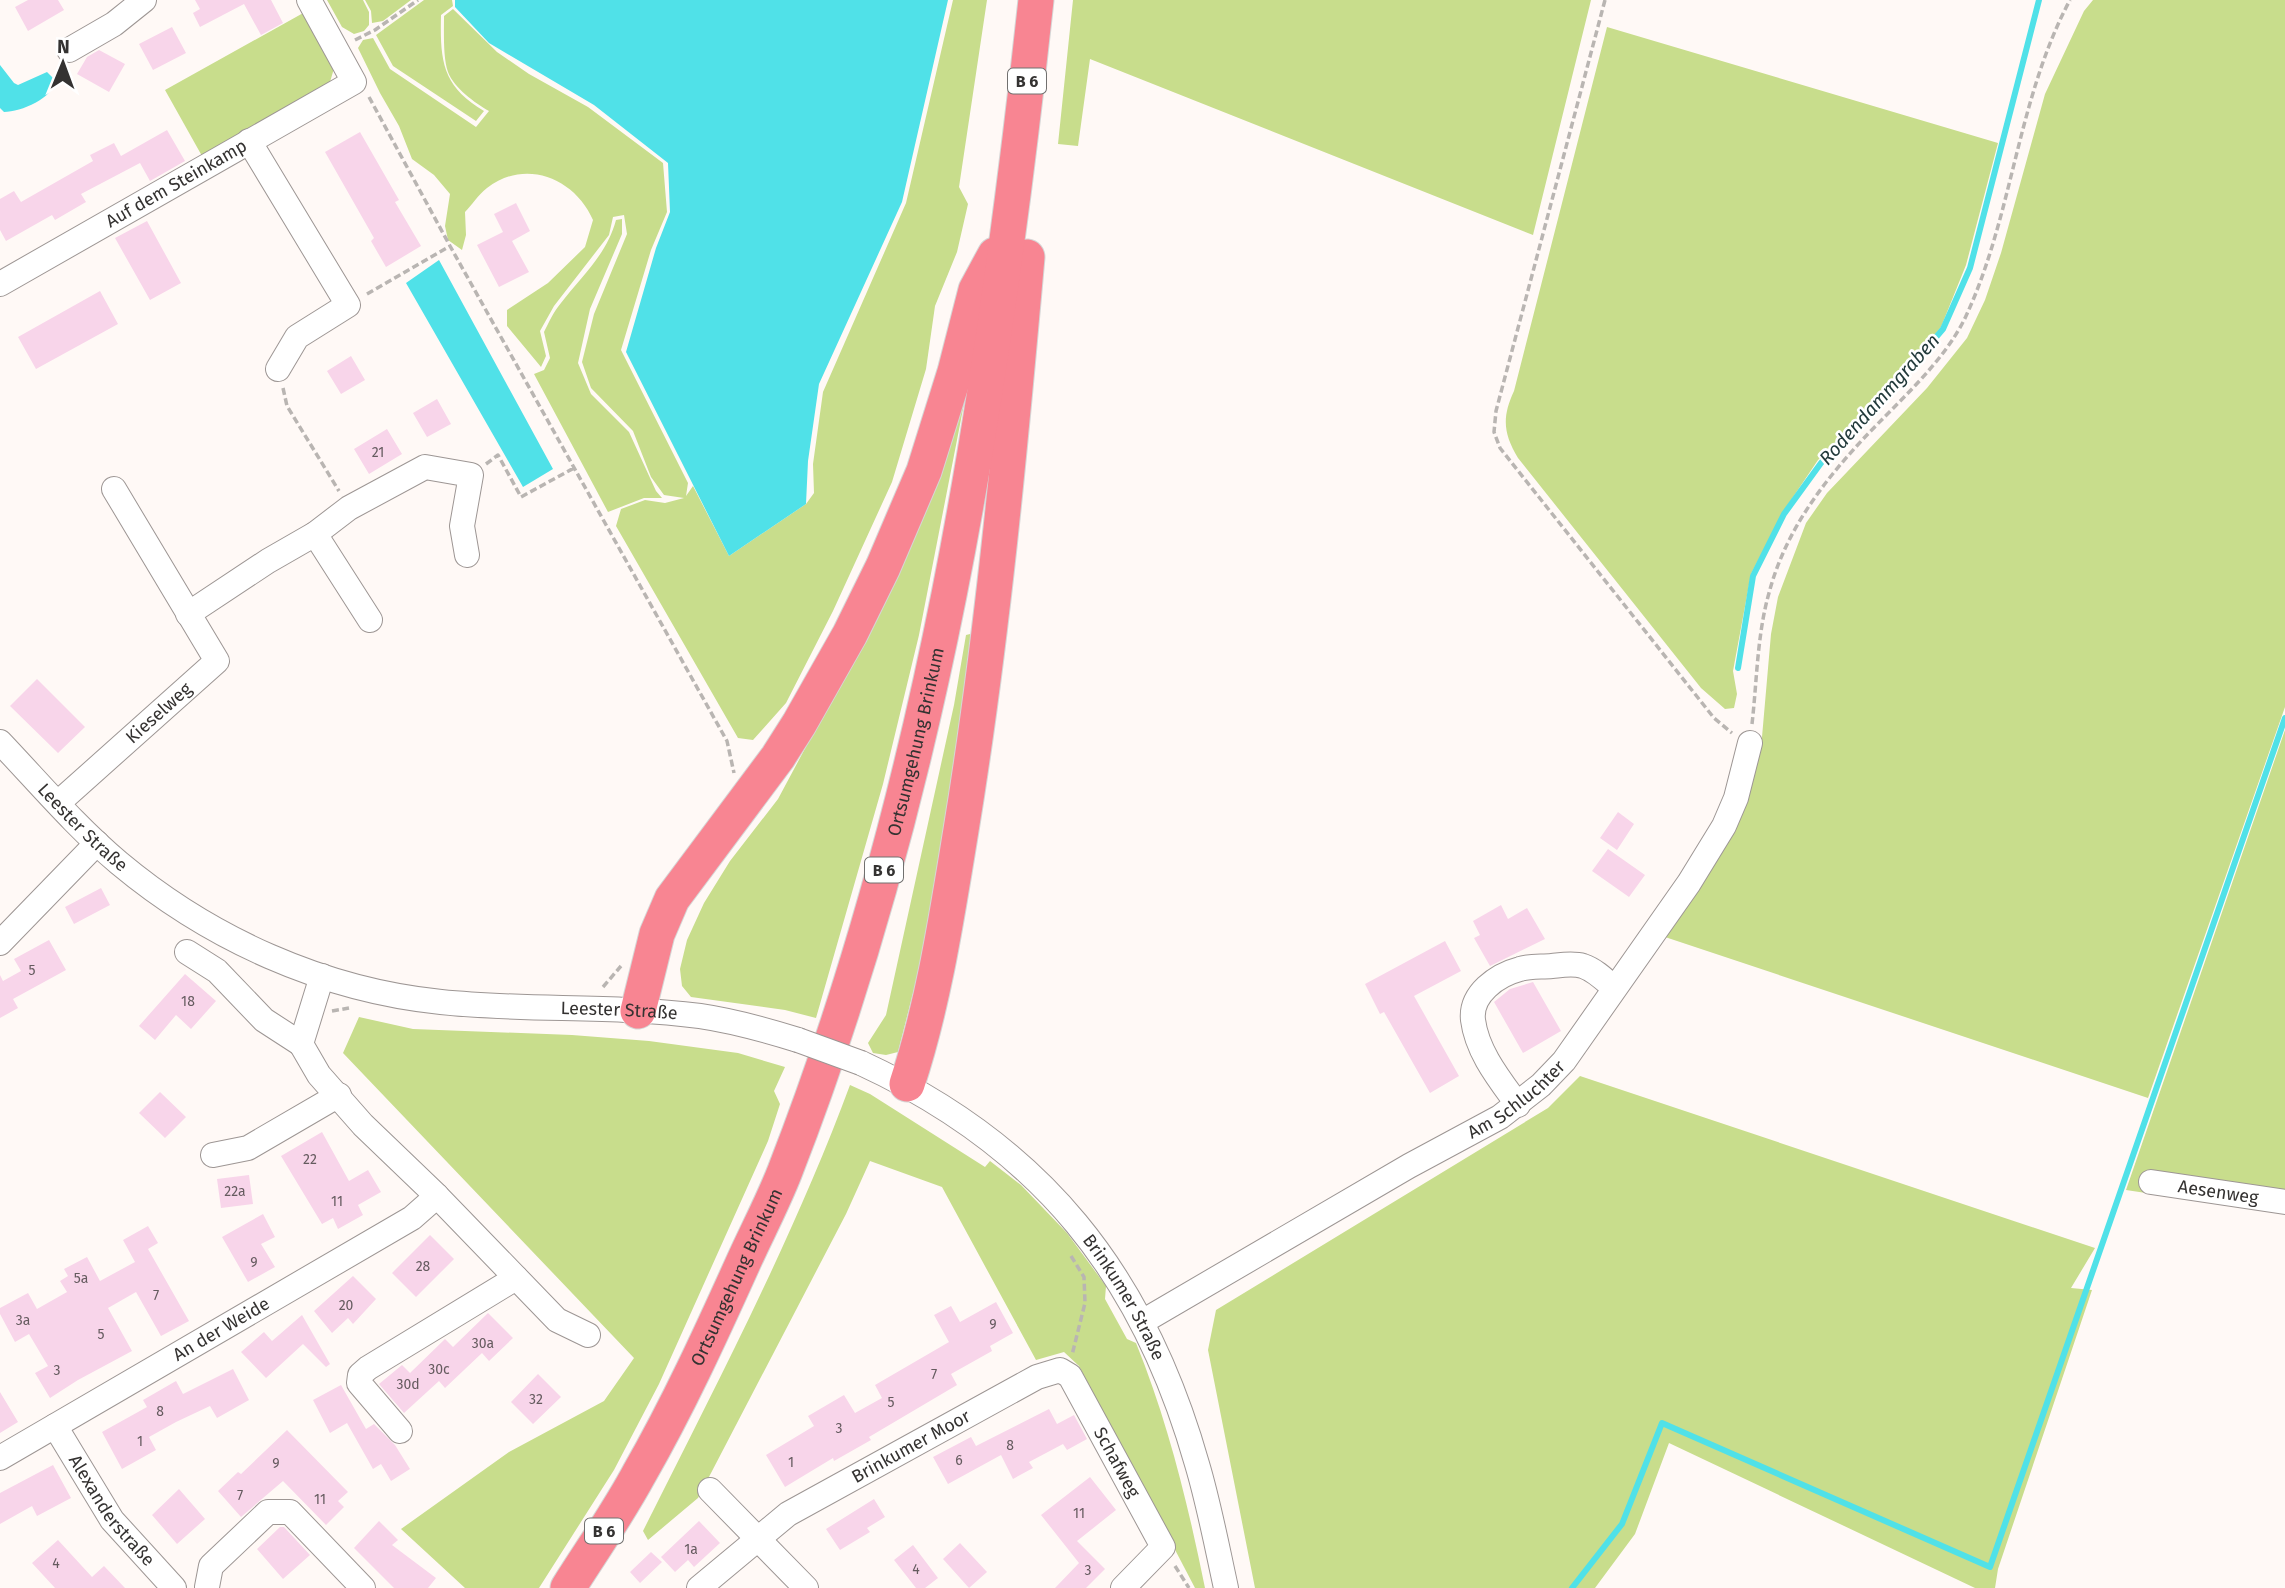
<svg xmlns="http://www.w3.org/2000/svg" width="2285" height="1588" font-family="'Fira Sans',sans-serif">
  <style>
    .green { fill: #c8dd8c }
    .water { fill: #50e1e8 }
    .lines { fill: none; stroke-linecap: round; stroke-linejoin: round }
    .stream { stroke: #50e1e8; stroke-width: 6 }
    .building { fill: #f8d5ea }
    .minor-casing { stroke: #9d9694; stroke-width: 26 }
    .highway-casing { stroke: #d6d6d6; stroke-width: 37 }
    .path { stroke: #b9b5b2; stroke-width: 3.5; stroke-dasharray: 7 3.5; stroke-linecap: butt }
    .minor { stroke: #fff; stroke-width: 24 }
    .highway { stroke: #f88592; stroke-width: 35 }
    .minor-bridge-casing { stroke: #9d9694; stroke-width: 26; stroke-linecap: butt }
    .minor-bridge { stroke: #fff; stroke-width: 24 }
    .labels { text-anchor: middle; stroke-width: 5; stroke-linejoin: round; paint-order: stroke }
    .number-label { font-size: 14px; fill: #655b5f }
    .shield { fill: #fff; stroke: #71706f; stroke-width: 2 }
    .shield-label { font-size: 16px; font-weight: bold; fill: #343231 }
    .street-label { font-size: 18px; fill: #343231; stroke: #fff }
    .water-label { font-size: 19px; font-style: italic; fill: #223a3b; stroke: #fff }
  </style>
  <rect width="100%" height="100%" fill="#fff9f6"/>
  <path class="green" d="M327 0H363L369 12V25L364 31 354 34 342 27Z
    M365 0H411L383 21 372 23 371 11Z
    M424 0H452L453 6 441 15C440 61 442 86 484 111L476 121 393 66 376 35Z
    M953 0H987L959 187 968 204 957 252 935 306 926 369 892 482 833 611 786 703 753 740 738 738 616 526 621 509 645 500 665 503 684 498 664 495 651 477 633 431 591 388 582 362 594 314 627 234 624 215 613 217 609 235 554 306 540 331 546 356 541 367 507 326V310L548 283 585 247 593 220C575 178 525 158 487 188 478 195 472 205 465 212L466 235 462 250 448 240 445 226 450 194 434 175 412 159 399 126 380 93 358 48 363 40 373 38 390 69 476 127 489 111C475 103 454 88 448 72 443 58 444 32 444 16L453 9 497 52 529 74 588 107 663 163 667 212 651 250 621 350 688 483 686 496 693 486 729 556 806 504 814 493 813 464 823 392 906 203Z
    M1073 0H1591L1533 235 1090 59 1078 146 1058 144Z
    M2093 0H2285V707L2148 1098 1665 937 1750 791 1762 737 1771 634 1778 597 1806 523 1827 493 1927 388 1967 338 1985 300 2001 253 2045 94 2084 11Z
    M305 12 335 65 330 82 202 156 165 90Z
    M1607 27 1998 143 1966 265 1941 327 1888 390 1818 460 1783 512 1751 574 1733 671 1737 694 1734 708 1725 709 1701 688 1518 458C1503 433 1502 417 1514 391Z
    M622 219V234L590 309 578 363 591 394 629 432 656 491 662 498H644L608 512 534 374 544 370 550 358 544 332C549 322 554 311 561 303 582 276 607 254 616 220Z
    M964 404 919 635 883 784 816 1018 785 1010 691 997 682 986 680 969 687 940 704 903 730 861 778 799 877 614Z
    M970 634 974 642 923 954 898 1052 886 1055 873 1053 868 1043 886 1015 954 705 966 635Z
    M2285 730V1214L2126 1190Z
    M359 1017 413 1029 572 1035 649 1041 738 1053 785 1067 774 1091 780 1104 768 1141 659 1384 614 1470 539 1588H465L401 1529 509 1452 604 1401 634 1358 343 1053Z
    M1580 1076 2095 1248 2071 1288 2092 1290 1998 1569 1995 1588H1975L1669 1443 1635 1534 1595 1588H1255L1208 1350 1216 1310 1548 1108Z
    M850 1085 870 1094 985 1167 990 1161 1021 1185 1067 1233 1106 1286 1105 1299 1127 1339 1136 1343C1168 1422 1188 1504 1205 1588H1195L1079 1366 1064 1352 1036 1360 942 1187 870 1161 846 1214 698 1498 648 1540 643 1531C716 1385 793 1239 850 1085Z"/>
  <path class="water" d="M455 0H948L902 202 819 384 808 461 806 504 729 556 626 352 656 248 670 212 668 163 594 105 489 43 455 7Z
    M0 65 14 83 18 85 47 72 55 80C54 98 21 112 4 112L0 108Z
    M439 260 553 469 523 487 406 283Z"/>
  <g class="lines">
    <path class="stream" d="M1738 668 1753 576 1784 514 1821 463 1849 432 1890 391 1943 329 1970 268 2039 0
      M1572 1588 1622 1524 1662 1423 1990 1567 2285 718"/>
  </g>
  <path class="building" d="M28 0H58L64 10 28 31 15 7Z
    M195 0H271L283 23 261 35 244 4 200 27 193 13 200 9Z
    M172 27 186 53 153 70 139 44Z
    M99 50 125 64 109 92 77 74 87 57Z
    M167 130 185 161 150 181 140 163 81 194 86 202 55 220 52 215 6 241 0 230V199L14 191 21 202 93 161 90 155 114 143 121 156Z
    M360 132 399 200 395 202 421 246 386 267 371 241 374 238 325 152Z
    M516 203 530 231 512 241 529 272 499 287 477 245 503 232 494 214Z
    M147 221 181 283 150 300 115 238Z
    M100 291 118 324 36 369 18 337Z
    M351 356 365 380 341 394 327 371Z
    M437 399 451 424 427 437 413 413Z
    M387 429 402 454 369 474 354 449Z
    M37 679 85 727 58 753 10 706Z
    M1618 812 1634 824 1617 850 1600 838Z
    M1608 849 1645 875 1629 897 1592 871Z
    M101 888 110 905 74 924 65 907Z
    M1501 905 1508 919 1527 908 1545 939 1490 966 1474 938 1480 935 1473 921Z
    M49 940 66 970 13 999 18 1008 0 1018V975L3 981 21 971 14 959Z
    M1445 941 1461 971 1414 996 1459 1076 1430 1093 1384 1012 1380 1014 1365 984Z
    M185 974 216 1001 191 1029 176 1015 155 1040 139 1026Z
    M1533 982 1561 1031 1523 1053 1494 1002 1510 989Z
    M160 1092 186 1117 165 1138 139 1113Z
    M322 1132 349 1181 368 1170 381 1192 358 1205 363 1215 338 1229 333 1218 322 1224 281 1156Z
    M249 1175 253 1204 221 1208 217 1179Z
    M263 1214 275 1237 261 1244 275 1267 248 1282 222 1237Z
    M148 1226 158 1243 148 1249 189 1321 161 1336 136 1292 108 1308 132 1351 78 1380 50 1398 35 1373 48 1366 29 1334 15 1342 0 1314V1308L28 1293 37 1309 67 1292 60 1281 68 1276 64 1269 87 1257 100 1281 135 1262 123 1240Z
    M430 1235 454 1259 416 1297 392 1273Z
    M353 1276 376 1299 353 1324 348 1318 332 1333 314 1311Z
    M996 1302 1013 1333 990 1346 992 1351 951 1374 957 1385 869 1437 871 1440 834 1461 833 1458 785 1487 766 1455 814 1426 808 1416 844 1395 855 1413 882 1398 875 1385 949 1342 934 1315 951 1306 960 1322Z
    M488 1313 513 1338 489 1361 482 1353 445 1388 439 1381 404 1413 379 1384 402 1365 410 1373 445 1339 453 1347Z
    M302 1315 330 1364 326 1367 303 1344 266 1378 241 1352 264 1332 272 1341Z
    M233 1369 249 1400 217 1418 210 1406 176 1422 149 1437 156 1450 122 1469 102 1432 147 1407 143 1400 176 1381 183 1394Z
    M538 1374 561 1397 533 1424 511 1402Z
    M341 1385 366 1429 374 1424 395 1445 410 1469 391 1481 381 1464 373 1469 347 1423 330 1433 313 1400Z
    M0 1392 18 1422 0 1433Z
    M1049 1409 1057 1424 1074 1415 1087 1439 1067 1450 1063 1444 1029 1462 1033 1468 1013 1479 1001 1455 948 1484 933 1457 971 1437 976 1446Z
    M287 1430 348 1492 338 1501 344 1507 326 1525 283 1481 241 1517 218 1491 238 1472 241 1474Z
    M53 1465 71 1498 37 1516 32 1506 0 1524V1493Z
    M1090 1477 1116 1510 1077 1541 1105 1569 1086 1588H1055L1079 1563 1041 1515Z
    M179 1489 205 1519 177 1544 152 1515Z
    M874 1499 885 1517 867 1528 870 1532 840 1550 826 1529Z
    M379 1521 398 1540 392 1545 436 1578 428 1588H394L354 1548Z
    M699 1521 720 1543 694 1567 688 1560 675 1572 661 1557Z
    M280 1527H284L310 1555 283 1579 257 1549Z
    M58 1540 92 1577 104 1566 125 1588H55L32 1563Z
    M960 1543 987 1572 969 1588 943 1559Z
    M913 1545 938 1578 925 1588H916L894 1560Z
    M651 1552 662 1562 640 1583 630 1572Z"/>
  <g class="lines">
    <defs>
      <g id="minor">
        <path d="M69 50 114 24 144 0"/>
        <path d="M249 141 348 305 297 337 278 369"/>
        <path id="s1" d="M0 284 354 82 309 0"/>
        <path d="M315 534 370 620"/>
        <path d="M188 614 268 561 315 534 349 508 425 467 471 475 462 526 467 555"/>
        <path id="s2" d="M0 742C39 783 76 827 119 863 210 939 323 990 441 1002 527 1011 614 1005 700 1016 734 1021 766 1030 798 1040"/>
        <path id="s3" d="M58 803 217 661 114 489"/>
        <path d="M0 943 97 843"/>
        <path d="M187 952 217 971 264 1020 301 1044"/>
        <path d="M322 976 301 1044 319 1075 363 1125 437 1196 557 1320 588 1335"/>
        <path id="s4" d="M861 1063C1041 1146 1143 1274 1197 1464 1209 1504 1217 1547 1226 1588"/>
        <path d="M1518 1105C1500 1080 1477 1052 1473 1020 1470 994 1497 975 1520 969 1529 966 1541 967 1552 966 1562 965 1573 963 1583 966 1595 970 1605 980 1614 988"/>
        <path d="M213 1155 248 1148 339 1095"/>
        <path id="s5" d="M2151 1182 2285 1202"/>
        <path id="s6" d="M1142 1322 1409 1166 1500 1117 1541 1085 1564 1061 1689 883 1724 826 1736 798 1750 743"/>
        <path id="s7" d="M55 1426 112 1520 174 1588"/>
        <path d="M400 1431 359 1383 360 1375 368 1368 516 1278"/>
        <path id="s8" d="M0 1458 412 1218 437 1196"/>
        <path d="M710 1490 806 1588"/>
        <path d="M207 1587 211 1566 268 1512H290L363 1588"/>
        <path id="s9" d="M699 1588 788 1514 1037 1377 1060 1370 1070 1376 1163 1547 1123 1588"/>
      </g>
      <g id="highway">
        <path d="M638 1011 657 934 672 899 778 757 799 724 850 634 883 567 924 471 955 372 976 290 995 255"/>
        <path d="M907 1084C934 1002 947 915 961 830 992 641 1010 449 1027 257"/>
        <path id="s10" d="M568 1588C592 1550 618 1513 639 1474 678 1406 711 1334 743 1263 757 1232 773 1202 785 1171 931 797 993 397 1036 0"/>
      </g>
    </defs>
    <use href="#minor" class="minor-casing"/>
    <use href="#highway" class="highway-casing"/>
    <path class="path" d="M1605 0 1496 411 1494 432 1500 448 1714 718 1732 733
      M355 40 375 30 418 0
      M369 97 450 246 727 741 734 773
      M367 294 450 246
      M283 388 287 406 339 491
      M486 464 498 455 521 497 574 468
      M1752 724C1757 681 1757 635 1769 593 1785 532 1822 483 1865 437 1899 401 1945 361 1966 316 2013 215 2017 99 2070 0
      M603 987 621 966
      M332 1011 349 1008
      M1071 1256 1084 1277 1085 1303 1072 1355
      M1175 1566 1189 1588"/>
    <use href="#minor" class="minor"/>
    <use href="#highway" class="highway"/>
    <defs>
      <path id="minor-bridge" d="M798 1040 861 1063"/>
    </defs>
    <use href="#minor-bridge" class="minor-bridge-casing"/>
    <use href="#minor-bridge" class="minor-bridge"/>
  </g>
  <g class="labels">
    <g class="number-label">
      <text x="378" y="457">21</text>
      <text x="32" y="975">5</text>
      <text x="188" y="1006">18</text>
      <text x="310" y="1164">22</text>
      <text x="235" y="1196">22a</text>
      <text x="337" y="1206">11</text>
      <text x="254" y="1267">9</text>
      <text x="423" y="1271">28</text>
      <text x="81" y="1283">5a</text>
      <text x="156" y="1300">7</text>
      <text x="346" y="1310">20</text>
      <text x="23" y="1325">3a</text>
      <text x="993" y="1329">9</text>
      <text x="101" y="1339">5</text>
      <text x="483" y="1348">30a</text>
      <text x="439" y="1374">30c</text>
      <text x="57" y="1375">3</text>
      <text x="934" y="1379">7</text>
      <text x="408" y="1389">30d</text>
      <text x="536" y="1404">32</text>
      <text x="891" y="1407">5</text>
      <text x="160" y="1416">8</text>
      <text x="839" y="1433">3</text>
      <text x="140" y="1446">1</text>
      <text x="1010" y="1450">8</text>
      <text x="959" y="1465">6</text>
      <text x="791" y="1467">1</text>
      <text x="276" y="1468">9</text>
      <text x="240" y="1500">7</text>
      <text x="320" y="1504">11</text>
      <text x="1079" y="1518">11</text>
      <text x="691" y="1554">1a</text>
      <text x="56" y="1568">4</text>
      <text x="916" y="1574">4</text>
      <text x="1088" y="1575">3</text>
    </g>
    <g class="shield">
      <rect x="1008" y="68.5" width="38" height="25" rx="5"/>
      <rect x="865" y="857.5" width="38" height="25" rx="5"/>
      <rect x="585" y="1518.5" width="38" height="25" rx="5"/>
    </g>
    <g class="shield-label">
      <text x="1027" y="87">B 6</text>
      <text x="884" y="876">B 6</text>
      <text x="604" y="1537">B 6</text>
    </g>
    <g class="street-label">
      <text dy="6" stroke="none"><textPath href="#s1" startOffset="203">Auf dem Steinkamp</textPath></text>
      <text dy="6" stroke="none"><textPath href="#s3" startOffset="135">Kieselweg</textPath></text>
      <text dy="6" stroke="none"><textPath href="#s10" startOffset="920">Ortsumgehung Brinkum</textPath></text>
      <text dy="6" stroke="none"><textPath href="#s2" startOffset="119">Leester Straße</textPath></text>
      <text dy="6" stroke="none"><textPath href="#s2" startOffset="704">Leester Straße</textPath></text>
      <text dy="6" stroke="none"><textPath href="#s6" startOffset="436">Am Schluchter</textPath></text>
      <text dy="6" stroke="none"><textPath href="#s5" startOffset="68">Aesenweg</textPath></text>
      <text dy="6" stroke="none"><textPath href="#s10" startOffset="354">Ortsumgehung Brinkum</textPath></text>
      <text dy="6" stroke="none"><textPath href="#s4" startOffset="359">Brinkumer Straße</textPath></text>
      <text dy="6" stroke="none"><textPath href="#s8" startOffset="256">An der Weide</textPath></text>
      <text dy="6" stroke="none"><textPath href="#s9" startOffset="256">Brinkumer Moor</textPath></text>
      <text dy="6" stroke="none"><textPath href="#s9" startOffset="534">Schafweg</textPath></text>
      <text dy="6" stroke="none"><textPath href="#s7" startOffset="102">Alexanderstraße</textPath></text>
    </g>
    <g class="water-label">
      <text transform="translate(1879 399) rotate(-48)" y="7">Rodendammgraben</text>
    </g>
  </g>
  <g transform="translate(63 63) rotate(1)" stroke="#ffffff" stroke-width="5" paint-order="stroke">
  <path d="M0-5L12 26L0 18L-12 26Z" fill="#343231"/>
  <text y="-10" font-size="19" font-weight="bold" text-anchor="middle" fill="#343231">N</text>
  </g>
</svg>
